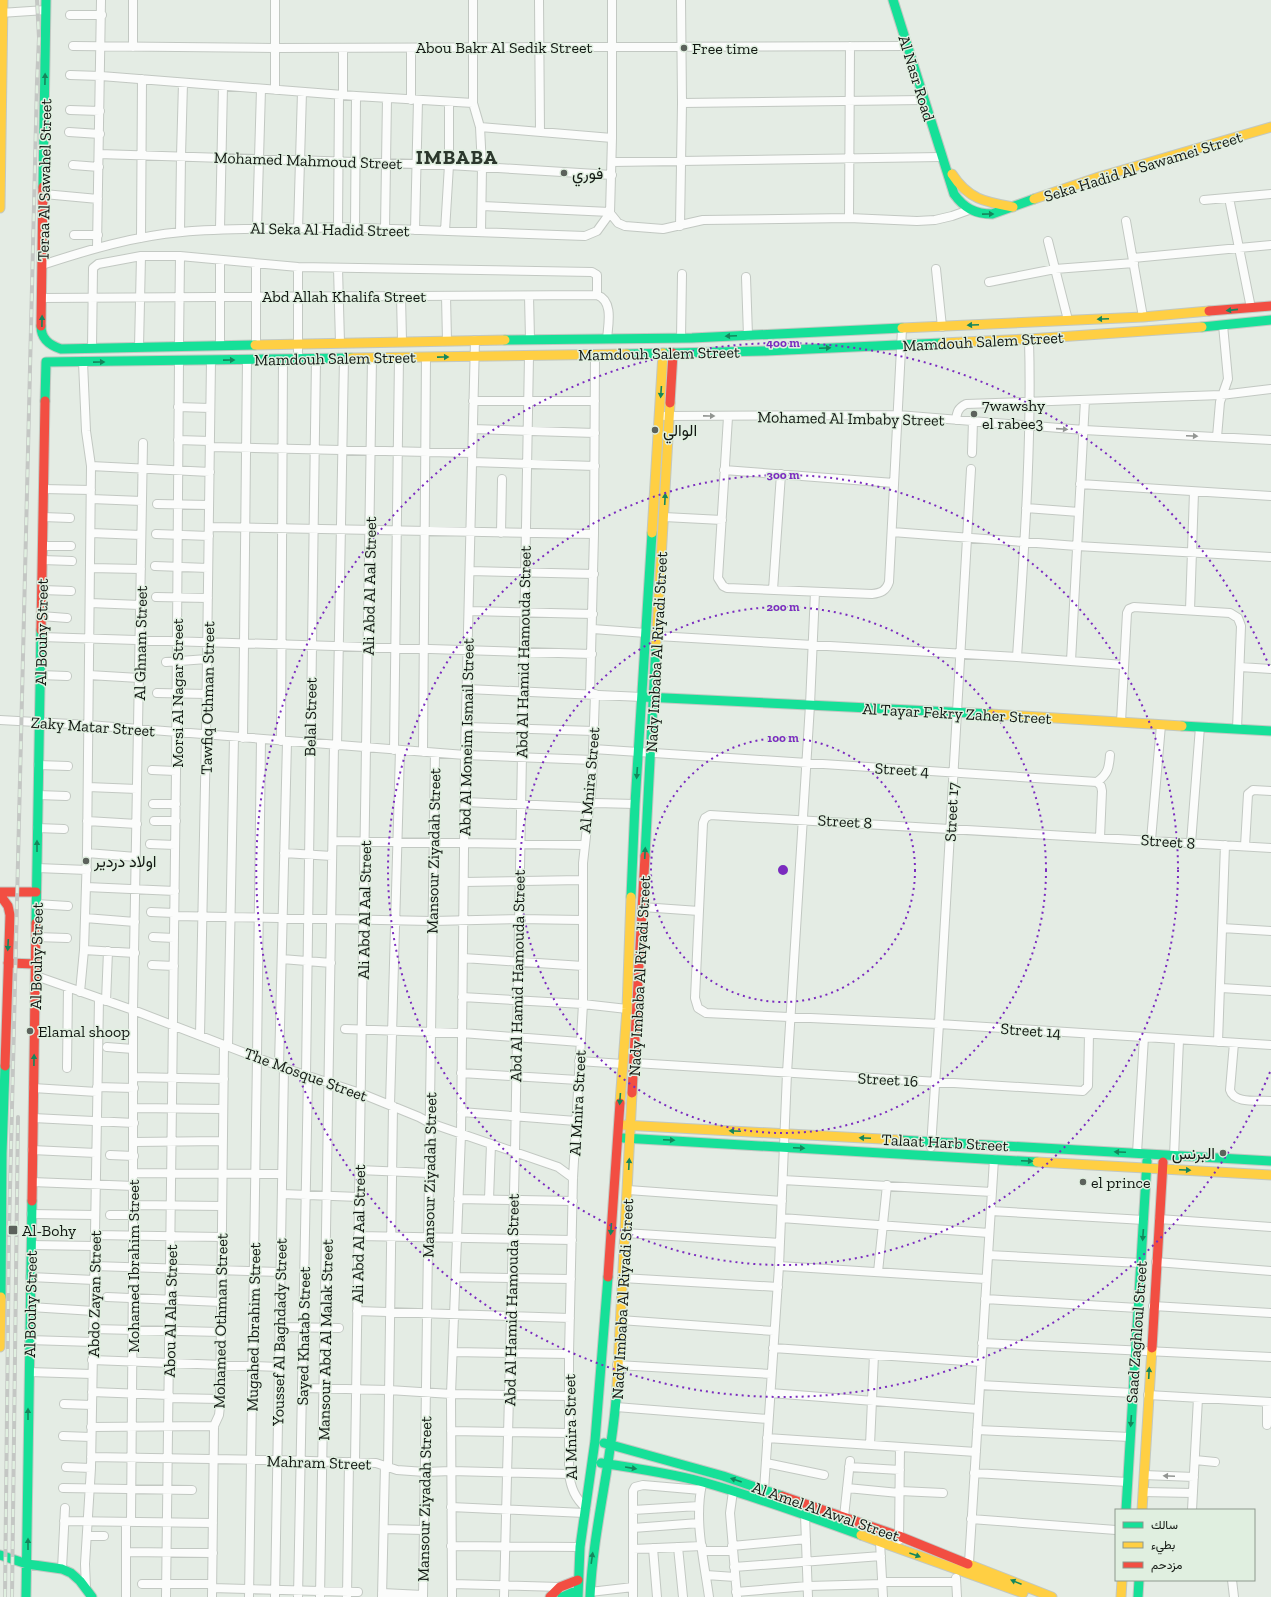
<svg xmlns="http://www.w3.org/2000/svg" width="1271" height="1597" font-family="'Zilla Slab',Vazirmatn,serif">
  <style>
    .lines { fill: none; stroke-linecap: round; stroke-linejoin: round }
    .street-casing { stroke: #c2c8c2; stroke-width: 10 }
    .fast-casing { stroke: #c2c8c2; stroke-width: 11 }
    .slow-casing { stroke: #c2c8c2; stroke-width: 11 }
    .jam-casing { stroke: #c2c8c2; stroke-width: 11 }
    .street { stroke: #fbfcfb; stroke-width: 8 }
    .fast { stroke: #16e098; stroke-width: 9 }
    .slow { stroke: #ffcf43; stroke-width: 9 }
    .jam { stroke: #f24e42; stroke-width: 9 }
    .rail-casing { stroke: #c4c7c4; stroke-width: 4 }
    .rail { stroke: #e0efe0; stroke-width: 2.5; stroke-dasharray: 8; stroke-linecap: butt }
    .oneway { fill: #14865c }
    .oneway2 { fill: #929592 }
    .ring { fill: none; stroke: #7b2cbf; stroke-width: 2; stroke-dasharray: 2 4 }
    .poi-dot { fill: #5c625c; stroke: #e0efe0; stroke-width: 1.5 }
    .labels { text-anchor: middle; stroke-width: 3; stroke-linejoin: round; paint-order: stroke }
    .street-label { font-size: 16px; fill: #121712; stroke: #e0efe0 }
    .poi-label { font-size: 16px; fill: #121712; stroke: #e0efe0; text-anchor: start }
    .district-label { font-size: 20px; font-weight: bold; letter-spacing: 1px; fill: #2c382d; stroke: #e0efe0 }
    .centre { fill: #7b2cbf; stroke: #e0efe0; stroke-width: 2 }
    .ring-label { font-size: 12px; text-anchor: middle; font-weight: bold; fill: #7b2cbf; stroke: #e0efe0; stroke-width: 3; stroke-linejoin: round; paint-order: stroke }
  </style>
  <rect width="100%" height="100%" fill="#e4ece4"/>
  <g class="lines">
    <defs>
      <path id="street" d="M473 0V103L480 127 482 167 481 232
        M539 0 540 132
        M0 13 46 10
        M70 15H102
        M73 46 275 48 907 46
        M133 47V0
        M70 75 101 76 356 96 473 103
        M275 90V0
        M343 95V48
        M411 100V48
        M682 103 924 100
        M70 110 100 111
        M480 127 612 138
        M69 132 100 134
        M99 154 449 165 612 175
        M612 162 941 157
        M73 165 99 167
        M44 194 98 199
        M1229 198 1251 308
        M1204 200 1271 194
        M482 206 610 212
        M610 213 618 223 625 226 663 229 703 220 849 218 917 221 935 220 952 216 969 210
        M610 213 612 138V0
        M849 218 850 46
        M1126 221 1143 317
        M680 226 682 103 681 0
        M338 227 339 95
        M355 227 356 96
        M220 228 223 86
        M257 228 261 89
        M298 229 302 92
        M385 229 387 98
        M415 230 418 100
        M445 231 449 165V102
        M180 232 181 156 183 83
        M74 235H98
        M141 238 142 79
        M1048 241 1068 320
        M97 248 101 0
        M1133 258 1271 245
        M220 260V345
        M42 265C88 250 134 236 182 232 234 227 286 230 338 227L585 236 597 231 610 213
        M298 267V359
        M338 268 340 343
        M936 269 942 327
        M746 277 748 336
        M989 282 1055 269 1134 263
        M401 296 402 341
        M446 296 447 341
        M529 296 530 339
        M42 298 597 295C614 301 608 325 607 339
        M681 338 682 274
        M256 344V264
        M179 346 180 256
        M139 347 141 256
        M92 348 93 268 98 264 141 256H180L298 267 592 272 597 275V295
        M473 401H595
        M178 407 210 408
        M665 416 898 415 1084 430 1271 440
        M728 417 718 578 723 586 727 588 872 594C881 593 886 591 889 582L902 329
        M956 420C957 412 958 408 966 404L1221 395 1271 389
        M473 429 595 433
        M1217 437 1220 402 1228 379 1223 325
        M178 440 210 441
        M210 447 472 453
        M972 453 973 421
        M472 462 595 466
        M91 466 210 472
        M724 470 894 483
        M1080 484 1271 496
        M43 489 91 490
        M91 499 142 501
        M157 504 209 505
        M1026 508 1079 512
        M43 517 70 518
        M664 517 722 520
        M209 527 594 534
        M892 532 1077 546 1271 557
        M91 533 141 535
        M501 533 502 479
        M156 534 209 536
        M43 546H71
        M42 560 72 561
        M155 566 208 568
        M90 568 141 569
        M470 571 594 574
        M42 590 71 591
        M773 590 781 474
        M156 597 208 598
        M90 603 140 605
        M1190 610 1194 492
        M469 611 593 614
        M41 616 67 618
        M593 629 646 633
        M657 636 1017 657 1124 665
        M41 637 592 654
        M1017 657C1024 551 1032 445 1029 339
        M1071 661 1085 400
        M166 662 207 659
        M1240 667 1271 669
        M40 675 67 676
        M89 675 139 678
        M467 689 642 697
        M157 693 207 694
        M590 694 594 534 595 355
        M0 720 89 725 465 755 593 760
        M1121 722 1127 613 1129 609 1134 607 1230 613 1238 618 1241 626 1237 729
        M466 727 594 731
        M243 738 247 360
        M281 741 283 359
        M337 746 344 358
        M593 749 1097 782 1101 786 1102 791 1100 837
        M394 750 399 357
        M423 752 426 357
        M38 765 68 766
        M152 770 176 771
        M1097 782C1108 774 1109 768 1110 755
        M88 787 137 789
        M38 795 66 796
        M465 802 582 807 596 803 635 804
        M153 804H176
        M87 821 137 824
        M154 821H176
        M37 828 64 829
        M1151 840 1161 725
        M333 841 584 845
        M1191 843 1200 727
        M150 844 175 845
        M1245 846 1248 794 1253 790 1271 791
        M1271 848 710 815 705 818 703 823 695 998 698 1008 706 1013 939 1024 1271 1045
        M87 853 136 857
        M284 853 332 856
        M37 868 87 870
        M464 882 582 880
        M86 887 175 891
        M36 904 68 906
        M642 907 699 911
        M151 912 174 913
        M174 916 432 921 518 919 582 920
        M85 918 135 922
        M1222 928 1271 931
        M36 937 67 938
        M153 937 174 938
        M84 950 135 953
        M463 958 583 966
        M282 959 331 963
        M152 965 174 966
        M36 976 133 1010 284 1068 360 1093 419 1117 430 1123 558 1167 573 1178
        M1221 988 1271 991
        M80 992 84 950 87 853 91 466 86 431 83 362
        M462 997 583 1004 627 1009
        M106 1001 108 951
        M345 1029 462 1033 580 1042
        M200 1035 206 735 211 360
        M1218 1042 1225 845
        M1234 1043 1230 1090C1234 1104 1258 1100 1271 1101
        M228 1046 234 737
        M107 1047 133 1049
        M579 1061 623 1064
        M635 1063 1083 1091 1088 1086 1089 1034
        M279 1066 287 742
        M67 1068 68 988
        M461 1073 578 1080
        M306 1075 316 359
        M133 1077 224 1079
        M97 1087 134 1088
        M33 1088 97 1092
        M390 1105 400 750
        M134 1108 223 1109
        M461 1112 576 1121
        M33 1118 134 1123
        M134 1142 223 1141
        M931 1147 939 1024 971 469
        M32 1150 96 1153
        M1137 1153 1144 1037
        M110 1155 134 1156
        M1174 1156 1179 1040
        M359 1170 429 1173
        M134 1173 282 1174
        M783 1180 992 1192
        M32 1182 134 1186
        M628 1190 782 1201
        M282 1194 359 1197
        M458 1199 573 1201
        M489 1199 491 1144
        M134 1205 222 1206
        M991 1211 1144 1220
        M31 1214 95 1215
        M110 1215H134
        M781 1218 989 1233
        M1159 1219 1271 1227
        M625 1233 780 1243
        M95 1235 221 1237
        M358 1236 572 1240
        M31 1245 94 1246
        M988 1255 1141 1263
        M1156 1262 1271 1271
        M94 1266 280 1272
        M779 1266 986 1279
        M878 1272 887 1185
        M30 1277 94 1280
        M456 1277 571 1279
        M622 1278 778 1287
        M107 1297 221 1302
        M985 1299 1138 1308
        M1153 1306 1271 1313
        M30 1307 94 1311
        M357 1311 570 1318
        M620 1320 774 1331
        M280 1327 339 1328
        M93 1329 221 1332
        M29 1340 93 1342
        M982 1343 1271 1357
        M773 1348 981 1362
        M453 1352 569 1354
        M92 1360 279 1367
        M617 1365 771 1374
        M29 1372 92 1374
        M980 1385 1133 1393
        M302 1388 389 1390 451 1394 569 1396
        M92 1392 169 1395
        M770 1393 978 1409
        M1148 1395 1271 1402
        M169 1398 220 1399
        M64 1404 92 1405
        M616 1407 768 1419
        M1267 1425V1402
        M91 1427 214 1426
        M977 1430 1130 1437
        M451 1431 569 1433
        M63 1436 91 1437
        M767 1438 976 1452
        M870 1445 874 1355
        M91 1457 277 1460 376 1463 397 1470 425 1472 451 1471 569 1474
        M1195 1460 1215 1462
        M355 1462 372 358
        M766 1463 824 1475
        M66 1467 91 1468
        M388 1467 393 1106
        M849 1467 900 1470
        M974 1473 1128 1482
        M1144 1475 1194 1477
        M702 1484C694 1521 704 1560 709 1597
        M63 1488 192 1490
        M847 1488 899 1493
        M764 1490 779 1266 787 1073 810 705 815 592
        M733 1491 730 1513 737 1596
        M900 1491 943 1493
        M1143 1492 1193 1493
        M451 1507 585 1513
        M586 1508C575 1498 571 1488 569 1474V1354L573 1178 583 1004V863L592 782 595 694
        M633 1510 699 1506
        M1192 1510 1198 1398
        M805 1515 808 1597
        M844 1517 850 1461
        M971 1519 1116 1530
        M64 1521 213 1523
        M131 1522 133 1268V1010L143 443
        M633 1528 699 1523
        M384 1529 424 1530
        M87 1536H104
        M899 1540 900 1447
        M880 1542 883 1597
        M451 1546 580 1547
        M732 1546 806 1539
        M678 1547 683 1597
        M653 1548 657 1597
        M633 1549 702 1546
        M702 1551H733
        M126 1552 213 1553
        M969 1563 994 1159
        M734 1567 881 1556
        M62 1569 65 1508
        M706 1575 735 1577
        M956 1578 957 1597
        M1232 1580 1234 1597
        M883 1582H956
        M142 1584H212
        M452 1584 560 1587
        M86 1588 85 1564 91 1468 99 999
        M212 1588 358 1592
        M590 1592 633 1587
        M736 1592 808 1586 883 1584
        M382 1593 423 1595
        M347 1596 349 1462
        M126 1597V1522
        M166 1597 176 771 179 360
        M212 1597 214 1426 219 1415 220 1406 224 1045
        M249 1597 257 1057 261 739
        M275 1597 284 1068
        M298 1597 308 1076
        M320 1597 334 745
        M382 1597 385 1465
        M423 1597 435 753
        M452 1597 451 1394 461 1134 465 755 475 340
        M504 1597 515 1152 529 356
        M633 1597V1491L635 1487 643 1485 701 1490"/>
      <path id="fast" d="M893 0 954 194C964 208 975 214 992 214L1034 199
        M43 187 46 0
        M41 326C41 339 49 345 61 349L255 345
        M1202 327 1271 320
        M505 340 692 338 902 328
        M627 354 765 351 942 343
        M45 401 46 362 351 358
        M645 697 991 714
        M1182 726 1271 731
        M645 856 656 645
        M631 897 635 804 652 533
        M36 923 41 630
        M623 1138 1037 1162
        M900 1140 1271 1161
        M1 1297 2 1153 5 1066
        M604 1443 723 1476 782 1496
        M601 1463C635 1468 669 1473 703 1482 756 1497 809 1516 861 1535
        M1126 1510 1147 1161
        M0 1555 27 1564 62 1569 71 1573 80 1581 92 1597
        M26 1597 32 1201
        M562 1597 578 1590
        M578 1597 580 1547 595 1441 608 1277
        M590 1597C593 1527 613 1458 617 1387
        M1138 1597 1139 1580"/>
      <path id="slow" d="M952 174C968 199 985 202 1013 207
        M1034 199 1099 177 1271 127
        M0 208 3 0
        M902 328 1143 317 1209 311
        M942 343 1029 339 1202 327
        M255 345 505 340
        M351 358 627 354
        M652 533 663 353
        M656 645 670 403
        M991 714 1182 726
        M620 1103 627 1009 631 897
        M623 1125 900 1140
        M1037 1162 1271 1175
        M0 1347 1 1297
        M617 1387 632 1093
        M1142 1510 1152 1348
        M861 1535 1023 1593
        M968 1564 1052 1597
        M1121 1597 1122 1580"/>
      <path id="jam" d="M1209 311 1271 306
        M41 326 43 187
        M670 403 673 353
        M41 630 45 401
        M0 892H36
        M0 895 8 906 10 915 5 1066
        M8 963 36 964
        M632 1093 645 856
        M32 1201 36 923
        M608 1277 620 1103
        M1152 1348 1163 1162
        M782 1496 899 1536 968 1564
        M550 1597 560 1587 578 1580"/>
    </defs>
    <use href="#street" class="street-casing"/>
    <use href="#fast" class="fast-casing"/>
    <use href="#slow" class="slow-casing"/>
    <use href="#jam" class="jam-casing"/>
    <use href="#street" class="street"/>
    <use href="#fast" class="fast"/>
    <use href="#slow" class="slow"/>
    <use href="#jam" class="jam"/>
    <defs>
      <path id="rail" d="M5 1597 9 1230 37 82 39 38 37 0
        M12 1597 18 1117"/>
    </defs>
    <use href="#rail" class="rail-casing"/>
    <use href="#rail" class="rail"/>
  </g>
  <defs><path id="oneway-solid" d="M-6-.8H1V-3.2L6.5 0L1 3.2V.8H-6Z"/></defs>
  <g class="oneway">
    <use href="#oneway-solid" transform="translate(45 79) rotate(-89)"/>
    <use href="#oneway-solid" transform="translate(988 214) rotate(-1)"/>
    <use href="#oneway-solid" transform="translate(1232 310) rotate(174)"/>
    <use href="#oneway-solid" transform="translate(1103 319) rotate(178)"/>
    <use href="#oneway-solid" transform="translate(42 321) rotate(-89)"/>
    <use href="#oneway-solid" transform="translate(973 325) rotate(177)"/>
    <use href="#oneway-solid" transform="translate(731 336) rotate(177)"/>
    <use href="#oneway-solid" transform="translate(825 348) rotate(-2)"/>
    <use href="#oneway-solid" transform="translate(443 357) rotate(-1)"/>
    <use href="#oneway-solid" transform="translate(229 360) rotate(-1)"/>
    <use href="#oneway-solid" transform="translate(99 362) rotate(-1)"/>
    <use href="#oneway-solid" transform="translate(661 392) rotate(94)"/>
    <use href="#oneway-solid" transform="translate(665 499) rotate(-87)"/>
    <use href="#oneway-solid" transform="translate(637 773) rotate(94)"/>
    <use href="#oneway-solid" transform="translate(37 846) rotate(-90)"/>
    <use href="#oneway-solid" transform="translate(645 853) rotate(-87)"/>
    <use href="#oneway-solid" transform="translate(8 945) rotate(93)"/>
    <use href="#oneway-solid" transform="translate(34 1060) rotate(-89)"/>
    <use href="#oneway-solid" transform="translate(620 1099) rotate(94)"/>
    <use href="#oneway-solid" transform="translate(735 1131) rotate(-177)"/>
    <use href="#oneway-solid" transform="translate(865 1138) rotate(-177)"/>
    <use href="#oneway-solid" transform="translate(669 1140) rotate(3)"/>
    <use href="#oneway-solid" transform="translate(799 1148) rotate(3)"/>
    <use href="#oneway-solid" transform="translate(1120 1152) rotate(-177)"/>
    <use href="#oneway-solid" transform="translate(1027 1161) rotate(3)"/>
    <use href="#oneway-solid" transform="translate(629 1164) rotate(-87)"/>
    <use href="#oneway-solid" transform="translate(1185 1170) rotate(3)"/>
    <use href="#oneway-solid" transform="translate(611 1229) rotate(94)"/>
    <use href="#oneway-solid" transform="translate(1143 1235) rotate(94)"/>
    <use href="#oneway-solid" transform="translate(1149 1373) rotate(-87)"/>
    <use href="#oneway-solid" transform="translate(28 1414) rotate(-90)"/>
    <use href="#oneway-solid" transform="translate(1131 1421) rotate(94)"/>
    <use href="#oneway-solid" transform="translate(631 1468) rotate(9)"/>
    <use href="#oneway-solid" transform="translate(736 1480) rotate(-161)"/>
    <use href="#oneway-solid" transform="translate(28 1544) rotate(-90)"/>
    <use href="#oneway-solid" transform="translate(915 1555) rotate(20)"/>
    <use href="#oneway-solid" transform="translate(592 1558) rotate(-82)"/>
    <use href="#oneway-solid" transform="translate(1016 1582) rotate(-158)"/>
  </g>
  <g class="oneway2">
    <use href="#oneway-solid" transform="translate(709 416) rotate(1)"/>
    <use href="#oneway-solid" transform="translate(1062 429) rotate(4)"/>
    <use href="#oneway-solid" transform="translate(1192 436) rotate(3)"/>
    <use href="#oneway-solid" transform="translate(1169 1476) rotate(-178)"/>
  </g>
  <g class="ring">
    <circle cx="783" cy="870" r="132"/>
    <circle cx="783" cy="870" r="263"/>
    <circle cx="783" cy="870" r="395"/>
    <path d="M1270 1072A527 527 0 1 1 1270 668"/>
  </g>
  <g class="poi-dot">
    <circle cx="684" cy="48" r="4"/>
    <circle cx="564" cy="173" r="4"/>
    <circle cx="974" cy="414" r="4"/>
    <circle cx="655" cy="430" r="4"/>
    <circle cx="86" cy="861" r="4"/>
    <circle cx="30" cy="1031" r="4"/>
    <circle cx="1223" cy="1153" r="4"/>
    <circle cx="1083" cy="1182" r="4"/>
    <rect x="8" y="1225" width="10" height="10" rx="2"/>
  </g>
  <g class="labels">
    <g class="street-label">
      <text x="504" y="53">Abou Bakr Al Sedik Street</text>
      <text transform="translate(917 78) rotate(73)" y="6">Al Nasr Road</text>
      <text transform="translate(308 160) rotate(2)" y="6">Mohamed Mahmoud Street</text>
      <text transform="translate(1143 166) rotate(-17)" y="6">Seka Hadid Al Sawamei Street</text>
      <text transform="translate(44 180) rotate(-89)" y="6">Teraa Al Sawahel Street</text>
      <text transform="translate(330 229) rotate(1)" y="6">Al Seka Al Hadid Street</text>
      <text x="344" y="302">Abd Allah Khalifa Street</text>
      <text transform="translate(983 341) rotate(-3)" y="6">Mamdouh Salem Street</text>
      <text transform="translate(659 353) rotate(-1)" y="6">Mamdouh Salem Street</text>
      <text transform="translate(335 358) rotate(-1)" y="6">Mamdouh Salem Street</text>
      <text transform="translate(851 418) rotate(1)" y="6">Mohamed Al Imbaby Street</text>
      <text transform="translate(369 586) rotate(-89)" y="6">Ali Abd Al Aal Street</text>
      <text transform="translate(41 632) rotate(-89)" y="6">Al Bouhy Street</text>
      <text transform="translate(140 643) rotate(-89)" y="6">Al Ghnam Street</text>
      <text transform="translate(523 652) rotate(-89)" y="6">Abd Al Hamid Hamouda Street</text>
      <text transform="translate(656 652) rotate(-87)" y="6">Nady Imbaba Al Riyadi Street</text>
      <text transform="translate(177 693) rotate(-90)" y="6">Morsi Al Nagar Street</text>
      <text transform="translate(207 698) rotate(-89)" y="6">Tawfiq Othman Street</text>
      <text transform="translate(957 713) rotate(3)" y="6">Al Tayar Fekry Zaher Street</text>
      <text transform="translate(310 717) rotate(-89)" y="6">Belal Street</text>
      <text transform="translate(93 726) rotate(4)" y="6">Zaky Matar Street</text>
      <text transform="translate(466 737) rotate(-89)" y="6">Abd Al Moneim Ismail Street</text>
      <text transform="translate(902 769) rotate(3)" y="6">Street 4</text>
      <text transform="translate(589 780) rotate(-85)" y="6">Al Mnira Street</text>
      <text transform="translate(951 812) rotate(-87)" y="6">Street 17</text>
      <text transform="translate(845 821) rotate(3)" y="6">Street 8</text>
      <text transform="translate(1168 841) rotate(4)" y="6">Street 8</text>
      <text transform="translate(433 851) rotate(-89)" y="6">Mansour Ziyadah Street</text>
      <text transform="translate(364 910) rotate(-89)" y="6">Ali Abd Al Aal Street</text>
      <text transform="translate(36 956) rotate(-89)" y="6">Al Bouhy Street</text>
      <text transform="translate(517 976) rotate(-89)" y="6">Abd Al Hamid Hamouda Street</text>
      <text transform="translate(639 976) rotate(-87)" y="6">Nady Imbaba Al Riyadi Street</text>
      <text transform="translate(1031 1030) rotate(4)" y="6">Street 14</text>
      <text transform="translate(306 1074) rotate(20)" y="6">The Mosque Street</text>
      <text transform="translate(888 1079) rotate(3)" y="6">Street 16</text>
      <text transform="translate(577 1103) rotate(-87)" y="6">Al Mnira Street</text>
      <text transform="translate(945 1142) rotate(3)" y="6">Talaat Harb Street</text>
      <text transform="translate(429 1175) rotate(-89)" y="6">Mansour Ziyadah Street</text>
      <text transform="translate(358 1234) rotate(-89)" y="6">Ali Abd Al Aal Street</text>
      <text transform="translate(133 1266) rotate(-90)" y="6">Mohamed Ibrahim Street</text>
      <text transform="translate(94 1294) rotate(-89)" y="6">Abdo Zayan Street</text>
      <text transform="translate(622 1299) rotate(-87)" y="6">Nady Imbaba Al Riyadi Street</text>
      <text transform="translate(511 1300) rotate(-89)" y="6">Abd Al Hamid Hamouda Street</text>
      <text transform="translate(30 1304) rotate(-89)" y="6">Al Bouhy Street</text>
      <text transform="translate(170 1311) rotate(-89)" y="6">Abou Al Alaa Street</text>
      <text transform="translate(220 1321) rotate(-89)" y="6">Mohamed Othman Street</text>
      <text transform="translate(253 1327) rotate(-89)" y="6">Mugahed Ibrahim Street</text>
      <text transform="translate(279 1332) rotate(-89)" y="6">Youssef Al Baghdady Street</text>
      <text transform="translate(1136 1332) rotate(-86)" y="6">Saad Zaghloul Street</text>
      <text transform="translate(303 1336) rotate(-89)" y="6">Sayed Khatab Street</text>
      <text transform="translate(325 1340) rotate(-89)" y="6">Mansour Abd Al Malak Street</text>
      <text transform="translate(570 1427) rotate(-91)" y="6">Al Mnira Street</text>
      <text transform="translate(319 1462) rotate(2)" y="6">Mahram Street</text>
      <text transform="translate(424 1499) rotate(-89)" y="6">Mansour Ziyadah Street</text>
      <text transform="translate(826 1511) rotate(19)" y="6">Al Amel Al Awal Street</text>
    </g>
    <g class="poi-label">
      <text x="692" y="54">Free time</text>
      <text x="572" y="179">فوري</text>
      <text x="982" y="411">7wawshy<tspan x="982" dy="18">el rabee3</tspan></text>
      <text x="663" y="436">الوالي</text>
      <text x="94" y="867">اولاد دردير</text>
      <text x="38" y="1037">Elamal shoop</text>
      <text x="1215" y="1159" text-anchor="end">البرنس</text>
      <text x="1091" y="1188">el prince</text>
      <text x="22" y="1236">Al-Bohy</text>
    </g>
    <g class="district-label">
      <text x="457" y="164">IMBABA</text>
    </g>
  </g>
  <circle cx="783" cy="870" r="6" class="centre"/>
  <g class="ring-label">
    <text x="783" y="347">400 m</text>
    <text x="783" y="479">300 m</text>
    <text x="783" y="611">200 m</text>
    <text x="783" y="742">100 m</text>
  </g>
  <rect x="1115" y="1509" width="140" height="72" fill="#e0efe0" stroke="#8e998e"/>
  <rect x="1123" y="1522" width="20" height="6" fill="#16e098" stroke="#8e998e"/>
  <text x="1151" y="1529" font-size="12" fill="#121712">سالك</text>
  <rect x="1123" y="1542" width="20" height="6" fill="#ffcf43" stroke="#8e998e"/>
  <text x="1151" y="1549" font-size="12" fill="#121712">بطيء</text>
  <rect x="1123" y="1562" width="20" height="6" fill="#f24e42" stroke="#8e998e"/>
  <text x="1151" y="1569" font-size="12" fill="#121712">مزدحم</text>
</svg>
